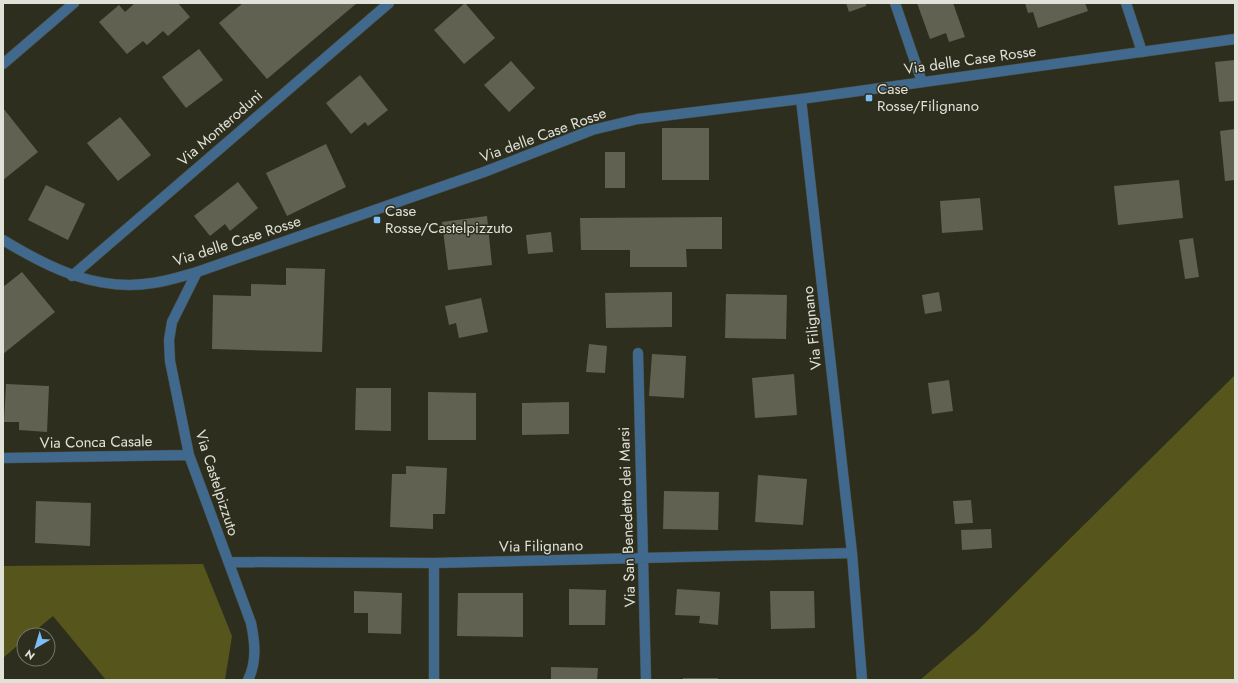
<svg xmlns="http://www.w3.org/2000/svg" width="1238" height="683" font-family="Jost,sans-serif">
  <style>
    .green { fill: #55551c }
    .building { fill: #616151 }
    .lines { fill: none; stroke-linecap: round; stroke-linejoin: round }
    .minor-casing { stroke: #4a4b3c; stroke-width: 11 }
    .tertiary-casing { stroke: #4a4b3c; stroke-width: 11 }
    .minor { stroke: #40698d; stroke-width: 10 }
    .tertiary { stroke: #40698d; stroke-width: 10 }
    .poi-dot { fill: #7cbef9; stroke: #2e2e1f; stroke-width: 1.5 }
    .labels { text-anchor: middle; stroke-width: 3; stroke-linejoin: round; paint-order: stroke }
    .street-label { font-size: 15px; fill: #e0e1d7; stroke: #2e2e1f }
    .poi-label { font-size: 15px; fill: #e0e1d7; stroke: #2e2e1f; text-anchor: start }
  </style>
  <rect width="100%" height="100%" fill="#2e2e1f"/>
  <path class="green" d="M1235 375V680H920L977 631Z
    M203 564 232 636 225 680H106L53 616 30 635H24V640L3 658V566Z"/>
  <path class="building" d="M135 3H178L190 17 168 36 163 31 147 45 143 41 127 54 99 22 119 5 125 12Z
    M243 3H357L267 79 219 23Z
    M465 3 495 38 464 64 434 30Z
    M846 3H866V6L849 12Z
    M917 3H953L965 37 949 42 946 33 930 39Z
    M1025 3H1085L1088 11 1038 28 1033 12 1028 13Z
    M199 49 223 80 186 108 162 77Z
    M1235 60V101L1219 102 1215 62Z
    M511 61 535 88 509 112 484 85Z
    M360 75 388 110 368 126 365 122 351 134 326 103Z
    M3 108 38 152 3 180Z
    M120 117 151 155 118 181 87 143Z
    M662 128H709V180H662Z
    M1235 129V180L1225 181 1220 131Z
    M326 144 346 187 287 216 266 173Z
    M605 152H625V188H605Z
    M1179 180 1183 218 1118 225 1114 186Z
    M238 182 258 208 230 231 225 224 210 236 194 216Z
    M46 185 85 204 68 240 28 220Z
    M980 198 983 230 942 233 940 201Z
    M487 216 492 265 448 270 442 222Z
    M722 217V249H686L687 267H630V250H581L580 218Z
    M551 232 553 252 528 254 526 235Z
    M1193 238 1199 277 1185 279 1179 240Z
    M286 268 325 269 322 352 212 349 213 295 251 296V284L286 285Z
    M22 272 55 312 3 354V287Z
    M672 292V327L606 328 605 293Z
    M939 292 942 311 925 314 922 295Z
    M726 294 787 295 786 339 725 338Z
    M481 298 488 332 459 338 456 323 449 325 445 306Z
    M589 344 607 346 605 373 586 372Z
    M652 354 686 356 684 398 649 396Z
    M794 374 797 415 755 418 752 378Z
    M949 380 953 411 932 414 928 383Z
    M6 384 49 386 47 432 19 430V422H4Z
    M356 388H391V431L355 430Z
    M428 392 476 393V440H428Z
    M569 402V434L522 435V403Z
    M406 466 447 468 445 514H433V529L390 527 392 474H406Z
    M758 475 807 479 803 525 755 522Z
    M664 491 719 492 718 530 663 529Z
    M971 500 973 523 955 524 953 501Z
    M36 501 91 503 90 546 35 543Z
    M991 529 992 548 962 550 961 530Z
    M569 589 606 590 605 625H569Z
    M677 589 720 592 718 625 699 623 700 616 675 615Z
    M354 591 402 593 401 634 368 633V613H354Z
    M770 591H814L815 628 771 629Z
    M458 593H523V637L457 636Z
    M551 667 598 668 597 680H551Z
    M683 678H718V680H683Z"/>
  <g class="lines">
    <defs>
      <path id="minor" d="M895 3 922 82
        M1126 3 1142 52
        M3 64 74 3
        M801 99 852 553 862 680
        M197 272 172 322 169 340 170 361 189 455 251 623C255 642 257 662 248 680
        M72 276 389 3
        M638 353 646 680
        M3 458 189 455
        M230 562 434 563 852 553
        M434 563V680"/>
      <path id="tertiary" d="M3 240C49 268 97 292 153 283 168 281 183 276 197 272L484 172 592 130 638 119 801 99 1235 39"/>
    </defs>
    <use href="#minor" class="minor-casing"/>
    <use href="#tertiary" class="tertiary-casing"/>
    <use href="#minor" class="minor"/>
    <use href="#tertiary" class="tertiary"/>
  </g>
  <g class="poi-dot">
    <rect x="865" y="94" width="8" height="8" rx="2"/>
    <rect x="373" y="216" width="8" height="8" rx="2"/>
  </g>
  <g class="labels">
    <g class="street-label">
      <text transform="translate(970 60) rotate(-8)" y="5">Via delle Case Rosse</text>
      <text transform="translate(220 128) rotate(-41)" y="5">Via Monteroduni</text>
      <text transform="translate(543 135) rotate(-20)" y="5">Via delle Case Rosse</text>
      <text transform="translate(237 241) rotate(-18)" y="5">Via delle Case Rosse</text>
      <text transform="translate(812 328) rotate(-96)" y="5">Via Filignano</text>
      <text transform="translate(96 442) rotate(-1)" y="5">Via Conca Casale</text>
      <text transform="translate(217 483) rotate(72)" y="5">Via Castelpizzuto</text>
      <text transform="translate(627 517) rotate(-92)" y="5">Via San Benedetto dei Marsi</text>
      <text transform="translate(541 546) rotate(-1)" y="5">Via Filignano</text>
    </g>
    <g class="poi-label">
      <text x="877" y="94">Case<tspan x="877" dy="17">Rosse/Filignano</tspan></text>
      <text x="385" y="216">Case<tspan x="385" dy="17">Rosse/Castelpizzuto</tspan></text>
    </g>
  </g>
  <rect width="1238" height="683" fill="none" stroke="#e0e1d7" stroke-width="8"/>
  <g transform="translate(36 647) rotate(218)"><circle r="19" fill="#2e2e1f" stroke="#757669"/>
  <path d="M0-3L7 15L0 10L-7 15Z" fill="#7cbef9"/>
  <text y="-6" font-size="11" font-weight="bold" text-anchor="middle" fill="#e0e1d7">N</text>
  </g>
</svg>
